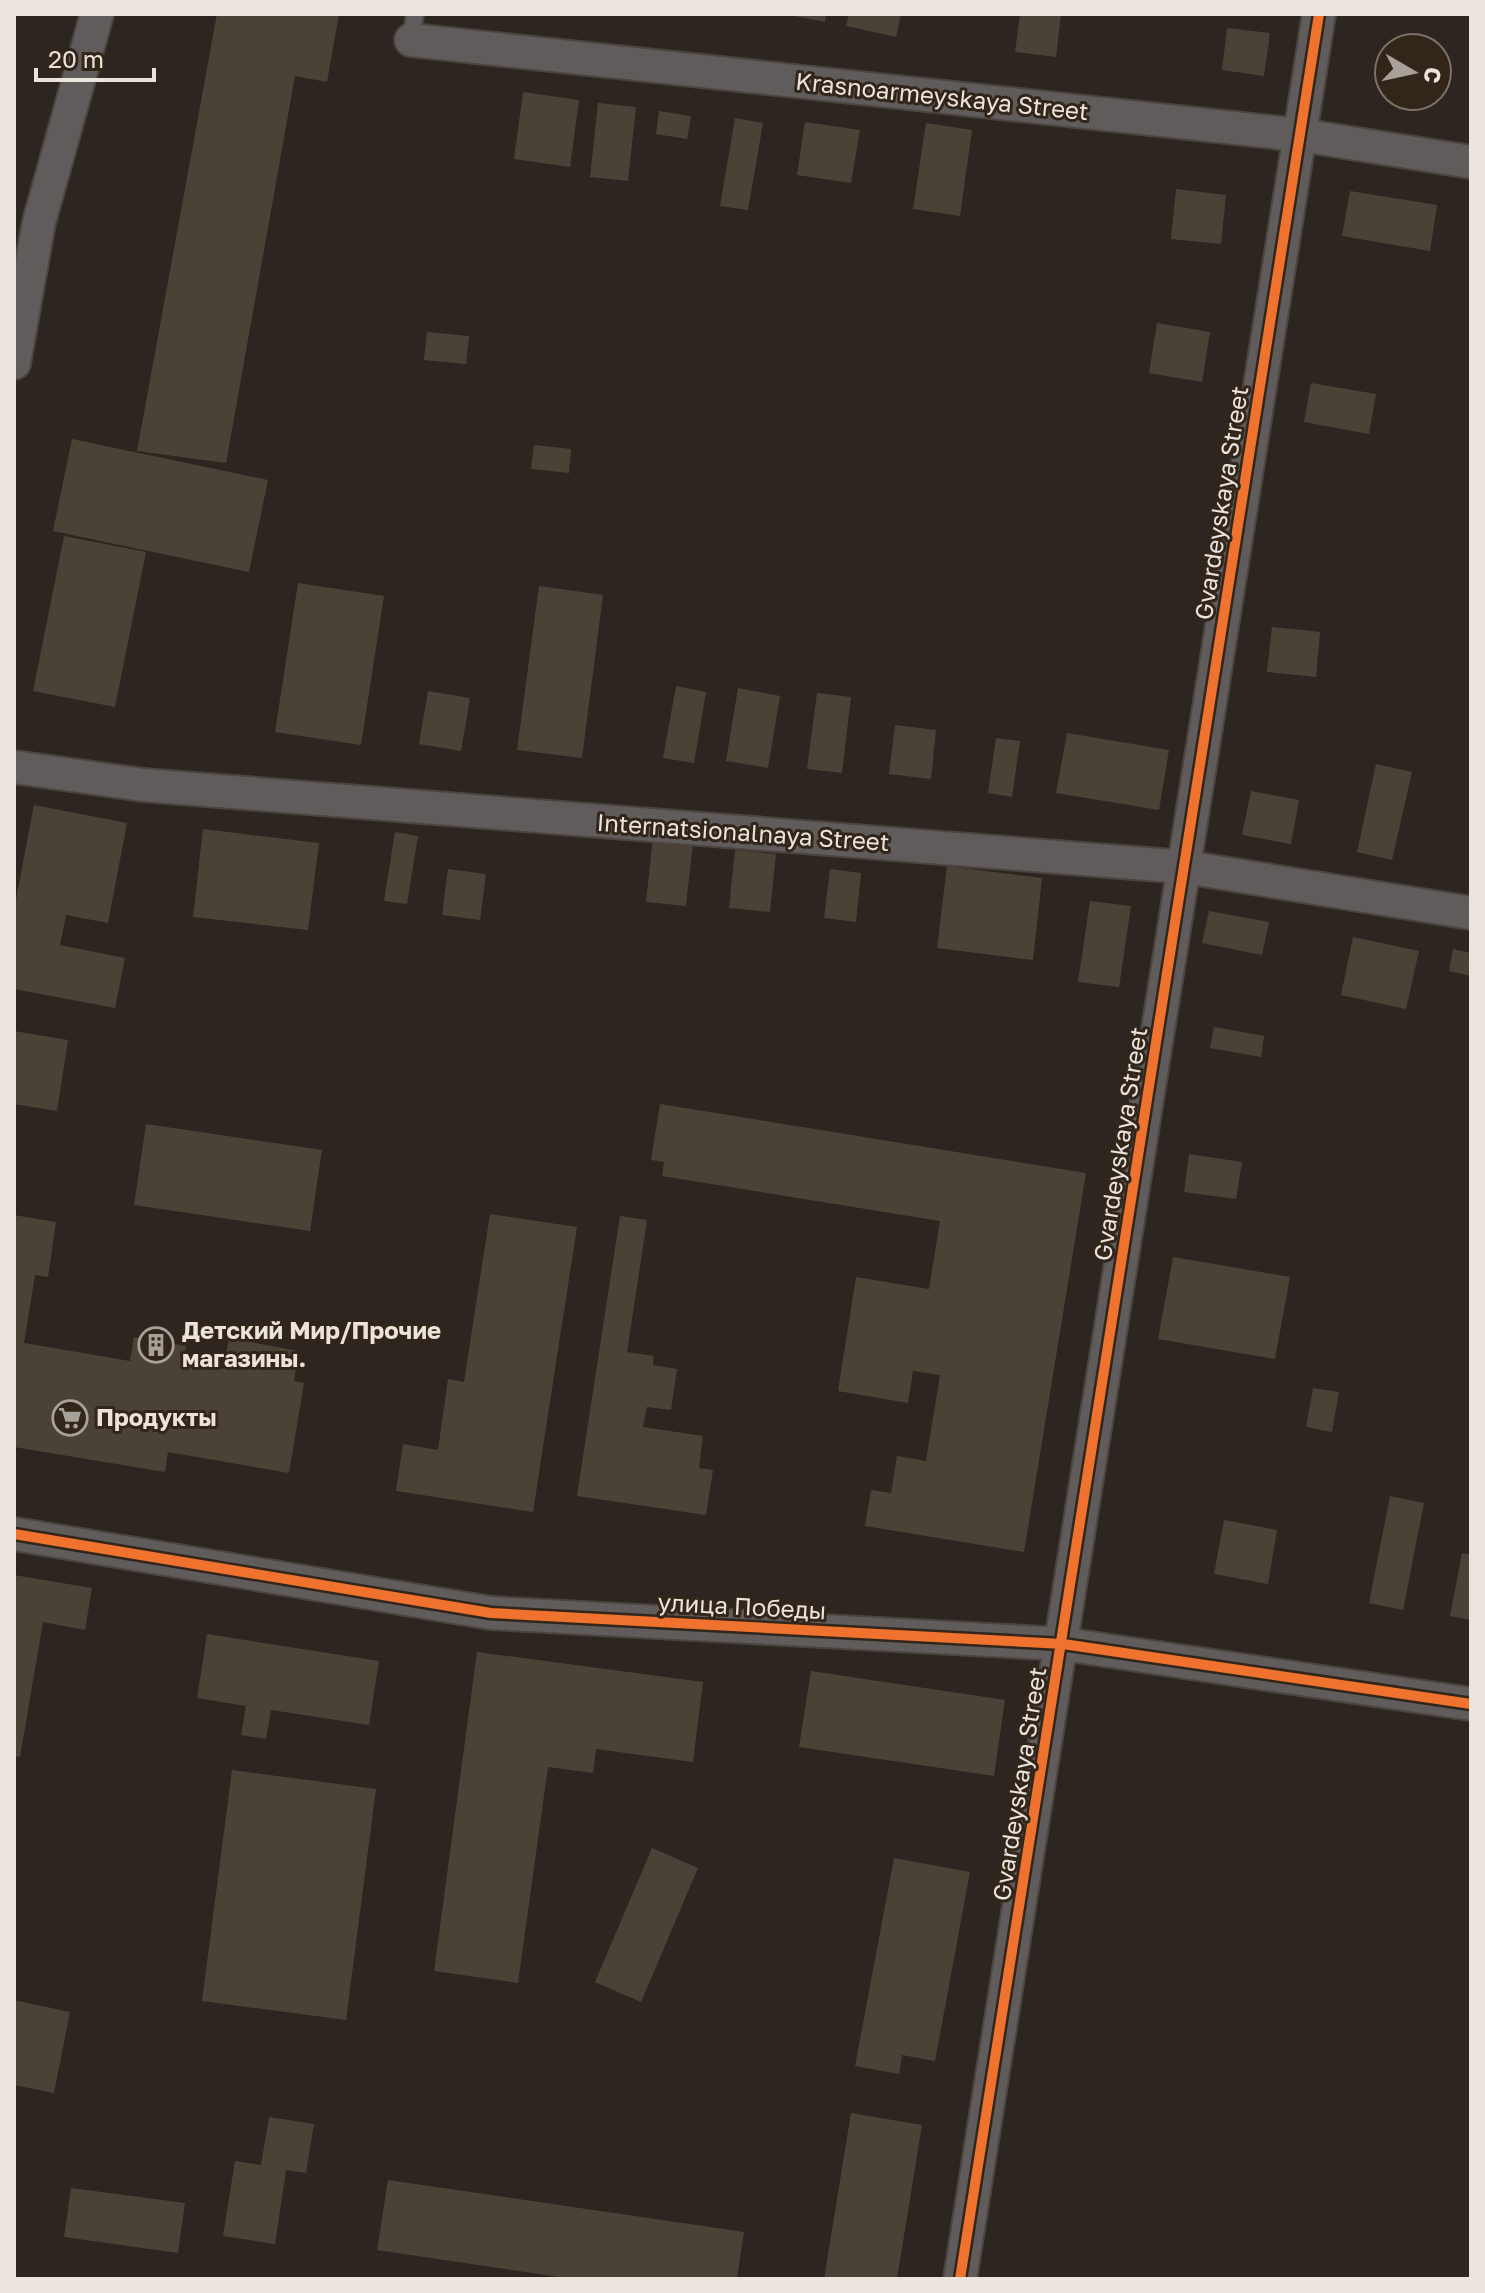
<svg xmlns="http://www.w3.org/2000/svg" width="1485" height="2293" font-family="'Golos Text',sans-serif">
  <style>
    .building { fill: #4b4237 }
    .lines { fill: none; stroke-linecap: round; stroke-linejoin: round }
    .lane-casing { stroke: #4b443f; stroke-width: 20 }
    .street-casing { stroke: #4b443f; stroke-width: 36 }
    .lane { stroke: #615c5c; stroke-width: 16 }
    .street { stroke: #615c5c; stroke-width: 32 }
    .cycleway-casing { stroke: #32261b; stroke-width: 15 }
    .cycleway { stroke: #ef722f; stroke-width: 10 }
    .labels { text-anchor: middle; stroke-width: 6; stroke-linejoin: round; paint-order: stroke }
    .street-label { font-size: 24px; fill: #ebe3dc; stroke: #32261b }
    .poi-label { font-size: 24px; font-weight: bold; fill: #ebe3dc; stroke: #32261b; text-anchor: start }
  </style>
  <rect width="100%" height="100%" fill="#2d2620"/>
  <path class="building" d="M217 14H339L327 82 295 76 226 463 137 451Z
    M785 14H826L825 22Z
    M849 14H901L896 37 846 26Z
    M1020 14H1061L1056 57 1015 52Z
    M1227 28 1270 33 1264 76 1222 70Z
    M523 92 579 100 570 167 514 159Z
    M598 103 636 107 628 181 590 177Z
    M659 111 691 116 687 139 656 134Z
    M735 118 763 123 748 210 720 206Z
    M805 122 860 130 851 183 797 175Z
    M926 123 972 130 960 216 913 209Z
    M1176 189 1226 195 1221 244 1171 239Z
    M1350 191 1437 205 1430 251 1342 236Z
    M1157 323 1210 332 1202 382 1149 373Z
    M427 332 469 336 466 364 424 360Z
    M1311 383 1376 394 1369 434 1304 422Z
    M72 439 268 480 249 572 53 531Z
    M534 445 571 449 569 473 531 469Z
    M64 536 146 552 115 707 33 691Z
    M298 583 384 596 361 745 275 732Z
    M539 586 603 595 582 758 517 750Z
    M1272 627 1320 632 1316 677 1267 672Z
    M676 686 706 692 694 763 663 758Z
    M738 688 780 696 768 768 726 761Z
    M428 691 470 698 461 751 419 744Z
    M817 693 851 697 842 773 807 769Z
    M895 725 936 730 931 779 889 774Z
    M1067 733 1169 750 1159 810 1056 793Z
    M996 738 1020 741 1012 797 988 793Z
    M1376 764 1412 772 1392 860 1357 852Z
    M1251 791 1299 800 1291 844 1242 835Z
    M34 805 127 823 108 923 66 915 60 945 125 958 115 1008 14 989V910Z
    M203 829 319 843 308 930 193 917Z
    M395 832 418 836 407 904 384 901Z
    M653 837 693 842 686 906 646 902Z
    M735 850 776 854 770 912 729 908Z
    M947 866 1042 878 1033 960 937 948Z
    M448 869 486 874 480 920 442 915Z
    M830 869 861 873 856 922 824 918Z
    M1090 901 1131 906 1119 987 1078 982Z
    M1209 911 1269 922 1262 955 1202 943Z
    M1353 937 1419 951 1406 1009 1341 995Z
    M1453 949 1471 953V976L1449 971Z
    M1214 1027 1264 1036 1261 1057 1210 1048Z
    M14 1031 68 1040 57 1111 14 1104Z
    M660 1104 1086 1173 1024 1552 865 1526 871 1490 891 1493 897 1456 926 1461 940 1375 913 1371 908 1403 838 1391 856 1277 929 1289 940 1221 662 1176 664 1162 651 1160Z
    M146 1124 322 1150 310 1231 134 1205Z
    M1189 1154 1242 1162 1236 1199 1184 1192Z
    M490 1214 577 1227 533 1512 396 1491 403 1444 438 1450 448 1379 464 1382Z
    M14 1215 56 1222 48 1277 35 1275 24 1343 130 1361 134 1337 186 1346 183 1362 223 1369 229 1338 299 1351 294 1381 304 1383 289 1473 168 1452 165 1472 14 1447Z
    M620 1216 647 1220 627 1352 654 1356 653 1365 677 1369 671 1410 647 1407 643 1427 703 1436 699 1468 713 1470 706 1515 577 1496Z
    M1173 1257 1290 1277 1275 1359 1158 1339Z
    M1313 1388 1339 1392 1332 1432 1306 1427Z
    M1390 1496 1424 1503 1403 1610 1369 1603Z
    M1224 1520 1277 1530 1268 1584 1214 1574Z
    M1462 1553 1471 1554V1620L1450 1616Z
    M14 1575 92 1588 85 1630 43 1622 20 1757 14 1756Z
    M207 1634 379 1661 369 1725 271 1710 266 1739 241 1735 246 1706 197 1698Z
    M477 1652 703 1682 693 1762 596 1749 593 1773 548 1767 518 1983 434 1971Z
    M811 1671 1005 1700 994 1776 799 1747Z
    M232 1770 376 1789 346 2020 202 2001Z
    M652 1848 698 1868 641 2002 595 1982Z
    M894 1858 970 1872 935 2061 902 2055 899 2074 855 2066Z
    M14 2000 70 2012 54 2093 14 2085Z
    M851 2113 922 2125 897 2279H824Z
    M269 2117 314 2124 306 2173 286 2170 275 2244 223 2236 235 2161 261 2165Z
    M388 2180 744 2232 737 2279H573L377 2250Z
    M71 2188 185 2203 178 2253 64 2237Z"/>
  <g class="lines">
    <defs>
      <path id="lane" d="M411 40 415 14"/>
      <path id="street" d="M411 40 1300 135 1471 162
        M14 363 39 222 97 14
        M14 767 143 785 1185 867 1471 913
        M14 1534 491 1613 1063 1644 1471 1704
        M960 2279 1319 14"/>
    </defs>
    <use href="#lane" class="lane-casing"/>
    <use href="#street" class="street-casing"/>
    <use href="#lane" class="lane"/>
    <use href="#street" class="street"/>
    <defs>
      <path id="cycleway" d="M14 1534 491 1613 1063 1644 1471 1704
        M960 2279 1319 14"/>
    </defs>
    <use href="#cycleway" class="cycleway-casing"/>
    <use href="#cycleway" class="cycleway"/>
  </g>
  <defs>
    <symbol id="building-ring" viewBox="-11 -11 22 22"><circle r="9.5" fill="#32261b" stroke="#a8a19a" stroke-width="1.5"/><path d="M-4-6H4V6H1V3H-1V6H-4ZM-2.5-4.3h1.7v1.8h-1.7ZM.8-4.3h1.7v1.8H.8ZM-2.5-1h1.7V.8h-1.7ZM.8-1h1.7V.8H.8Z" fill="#a8a19a"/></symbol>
    <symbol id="supermarket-ring" viewBox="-11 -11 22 22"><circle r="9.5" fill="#32261b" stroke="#a8a19a" stroke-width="1.5"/><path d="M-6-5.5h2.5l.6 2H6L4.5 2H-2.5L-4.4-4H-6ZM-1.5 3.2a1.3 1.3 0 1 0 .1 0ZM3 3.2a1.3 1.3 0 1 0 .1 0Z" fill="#a8a19a"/></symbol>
  </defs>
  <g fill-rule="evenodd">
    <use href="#building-ring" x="136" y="1325" width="40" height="40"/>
    <use href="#supermarket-ring" x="50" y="1398" width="40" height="40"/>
  </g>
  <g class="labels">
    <g class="street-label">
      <text transform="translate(942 97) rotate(6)" y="8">Krasnoarmeyskaya Street</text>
      <text transform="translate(1222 503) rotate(-81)" y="8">Gvardeyskaya Street</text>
      <text transform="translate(743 833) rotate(4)" y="8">Internatsionalnaya Street</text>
      <text transform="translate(1121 1144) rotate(-81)" y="8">Gvardeyskaya Street</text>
      <text transform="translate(742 1607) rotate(3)" y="8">улица Победы</text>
      <text transform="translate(1020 1784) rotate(-81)" y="8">Gvardeyskaya Street</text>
    </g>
    <g class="poi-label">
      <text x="182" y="1339">Детский Мир/Прочие<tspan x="182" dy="28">магазины.</tspan></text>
      <text x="96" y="1426">Продукты</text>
    </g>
  </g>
  <rect width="1485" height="2293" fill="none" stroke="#ebe3dc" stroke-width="32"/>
  <g transform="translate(1413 72) rotate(99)"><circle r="38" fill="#32261b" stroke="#7c7268" stroke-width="2"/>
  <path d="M0-6L14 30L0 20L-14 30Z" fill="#a8a19a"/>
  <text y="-12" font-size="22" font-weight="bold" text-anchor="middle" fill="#ebe3dc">С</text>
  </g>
  <path d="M36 68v12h118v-12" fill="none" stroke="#ebe3dc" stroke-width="4"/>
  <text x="48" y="68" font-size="24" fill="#ebe3dc" stroke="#32261b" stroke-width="6" paint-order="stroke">20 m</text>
</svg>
